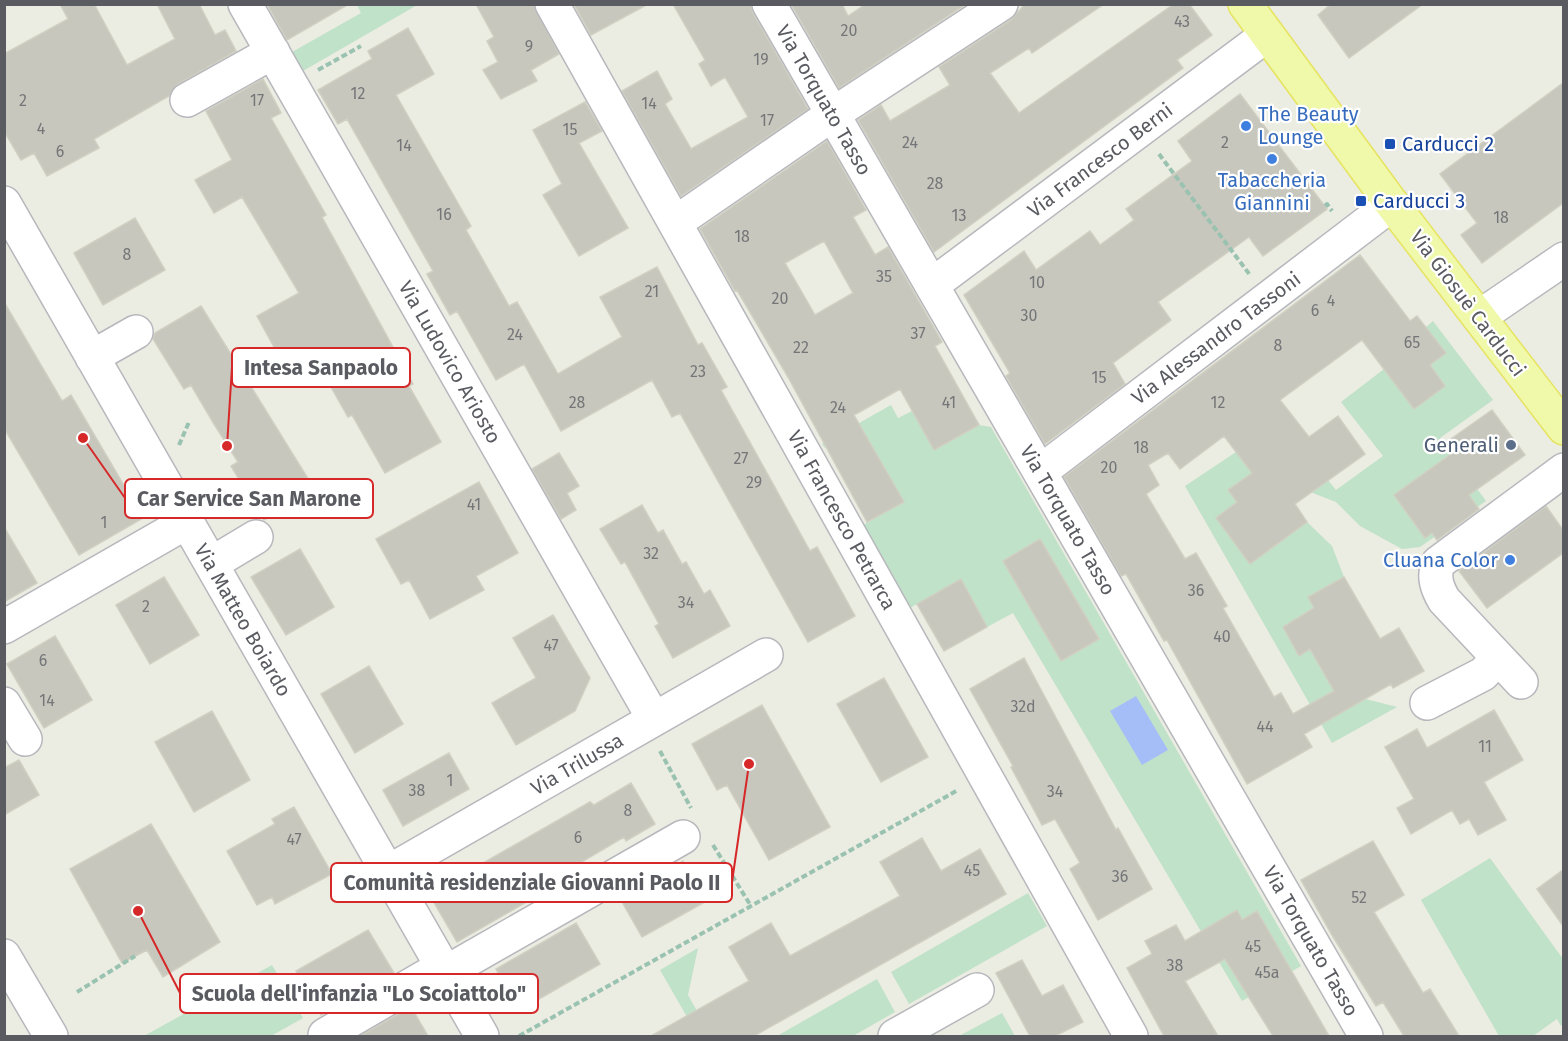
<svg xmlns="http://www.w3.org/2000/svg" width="1568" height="1041" font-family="'Fira Sans',sans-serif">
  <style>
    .green { fill: #c0e2c9; fill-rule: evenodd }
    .water { fill: #a6bef8 }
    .building { fill: #c7c7be; stroke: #d0cfc1; stroke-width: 1.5; fill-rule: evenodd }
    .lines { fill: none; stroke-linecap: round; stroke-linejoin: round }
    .minor-casing { stroke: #b7b8bd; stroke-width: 36 }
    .major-casing { stroke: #e6e461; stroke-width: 36 }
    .path { stroke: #9ac2b0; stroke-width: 4; stroke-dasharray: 6 3; stroke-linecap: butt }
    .minor { stroke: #fff; stroke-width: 33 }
    .major { stroke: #f0f8aa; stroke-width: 33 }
    .shop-dot { fill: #3f7fe0; stroke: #fff; stroke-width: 2 }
    .transit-dot { fill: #1a4fb4; stroke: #fff; stroke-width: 2 }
    .service-dot { fill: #5c6f8a; stroke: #fff; stroke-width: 2 }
    .labels { text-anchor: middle; stroke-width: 4.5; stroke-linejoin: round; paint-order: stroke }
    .number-label { font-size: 16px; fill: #757678 }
    .street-label { font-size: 20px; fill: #5a5b61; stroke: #fff }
    .shop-label { font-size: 20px; fill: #366cbe; stroke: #fff; text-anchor: start }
    .transit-label { font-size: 20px; fill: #164399; stroke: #fff; text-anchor: start }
    .service-label { font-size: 20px; fill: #4e5e75; stroke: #fff; text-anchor: end }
    .leader { fill: none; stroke: #d62828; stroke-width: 2 }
    .callout-dot { fill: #d62828; stroke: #fff; stroke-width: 2 }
    .callout { fill: #fff; stroke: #d62828; stroke-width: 2 }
    .callout-label { font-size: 21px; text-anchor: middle; font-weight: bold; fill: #5a5b61 }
  </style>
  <rect width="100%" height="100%" fill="#ebece2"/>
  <path class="green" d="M419 4 296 75 285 56 361 13 357 5Z
    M1433 321 1493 400 1440 438 1486 501 1420 547 1402 549 1360 526 1336 502 1248 468 1252 473 1228 490 1237 502 1216 518 1250 564 1307 522 1332 546 1344 577 1308 597 1314 608 1283 627 1299 655 1310 649 1334 691 1397 707 1332 743 1185 486 1281 422 1336 490 1383 456 1341 402 1384 369 1430 365 1445 353 1426 327ZM1394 495 1474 503 1425 538Z
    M891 405 898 418 912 411 934 450 979 425 991 427 1301 966 1242 1001 1013 613 987 627 961 580 910 608 863 525 903 502 857 429 825 448 822 444ZM1040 539 1099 639 1061 660 1003 561ZM1237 911 1242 920 1257 911 1282 954 1238 980 1207 928Z
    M1490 858 1563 959V1024L1561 1026 1557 1019 1533 1036H1499L1421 900Z
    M1028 893 1047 926 909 1004 891 972Z
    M698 948 688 995 711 1036H698L660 970Z
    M272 965 303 1018 271 1036H144Z
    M877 979 895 1012 853 1036H777Z
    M1002 1013 1015 1036H959Z"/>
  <path class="water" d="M1136 696 1168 750 1142 765 1110 711Z"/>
  <path class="building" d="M60 4H94L127 65 175 39 157 4H199L215 35 225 30 236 51 178 84 169 96 94 139 99 148 47 176 34 153 21 160 4 131V54L68 19Z
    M267 4H349L287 40Z
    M476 4H533L559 54 531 70 537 81 501 99 483 70 498 62 487 41 494 37Z
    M574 4H648L591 35Z
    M673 4H750L753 13 808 109 681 196 622 91 657 71 672 99 665 104 691 149 748 117 725 77 711 86 699 64 705 60Z
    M791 4H842L848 16 866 4H966L839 88Z
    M1025 4H1104L1032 53 1029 48 990 73 1019 113 1174 4H1189L1212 35 1177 60 1183 68 934 252 858 120 881 105 890 121 950 85 939 67 1011 20Z
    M1331 4H1423L1349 58 1318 15Z
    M408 28 434 74 396 95 471 226 466 230 509 306 517 302 558 374 622 337 600 297 657 267 698 345 702 343 727 387 721 390 810 551 817 547 855 616 808 642 680 413 672 417 652 380 561 431 524 364 496 380 457 311 450 315 427 274 433 271 347 119 338 124 318 90 372 59 368 51Z
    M263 79 281 113 271 118 326 215 322 217 413 384 409 386 441 442 385 473 352 415 348 417 311 352 285 367 257 316 299 293 242 197 214 213 195 180 232 160 206 111Z
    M1563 83V203L1482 263 1461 235 1477 223 1440 174Z
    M1240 94 1327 209 1263 256 1249 237 1158 302 1171 320 1113 363 1125 384 1045 444 1006 376 1010 373 964 295 1024 251 1036 270 1090 231 1100 245 1134 220 1126 209 1192 161 1178 141Z
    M585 102 602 131 579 143 628 228 579 256 543 195 562 184 533 130Z
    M827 141 866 210 853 217 875 255 888 247 942 342 935 346 979 425 934 450 900 389 854 415 904 502 867 522 788 377 737 290 735 291 700 229ZM824 241 853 293 815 315 785 263Z
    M135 218 165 270 103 305 74 253Z
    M1360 255 1410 321 1417 316 1446 353 1430 365 1445 386 1414 409 1362 340 1280 400 1309 437 1338 416 1365 454 1295 504 1307 522 1250 564 1216 518 1237 502 1228 490 1252 473 1224 436 1180 469 1168 453 1148 465 1159 485 1146 494 1185 559 1196 553 1227 606 1223 608 1274 697 1281 693 1293 714 1334 691 1310 649 1299 656 1283 627 1314 608 1308 597 1344 577 1380 639 1399 628 1424 671 1393 688 1391 684 1304 734 1312 747 1247 784 1167 640 1164 641 1126 574 1121 576 1064 477Z
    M4 302 62 401 71 395 143 518 79 555 4 428Z
    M201 306 315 490 264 520 231 466 238 462 214 424 191 385 184 389 153 339 155 333Z
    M1492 410 1525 455 1469 495 1479 509 1437 540 1432 533 1425 538 1394 495 1458 449 1451 439Z
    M559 453 579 486 567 493 576 510 561 519 532 469Z
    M479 482 518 553 476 576 484 590 430 619 409 580 401 584 376 539Z
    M642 505 658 533 663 530 682 564 686 562 704 594 710 590 730 626 673 658 655 626 659 624 625 562 621 564 600 529Z
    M1546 506 1563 530V553L1487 608 1459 571Z
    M4 527 37 583 4 602Z
    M1040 539 1099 639 1061 661 1003 561Z
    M300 549 334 607 286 635 251 577Z
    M164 577 199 635 150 664 116 605Z
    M961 579 987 627 944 651 917 604Z
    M553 615 590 678 575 711 516 745 492 703 536 678 513 638Z
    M55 636 92 700 44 728 7 664Z
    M1024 658 1116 830 1118 828 1152 889 1098 920 1070 869 1080 863 1055 819 1042 825 1011 767 1013 766 970 689Z
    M369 666 403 724 355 753 321 694Z
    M884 678 928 757 881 782 837 704Z
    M762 705 830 827 769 860 727 785 717 790 692 744Z
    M1494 710 1523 760 1484 782 1506 820 1478 835 1469 819 1460 824 1452 810 1411 834 1397 808 1414 799 1385 747 1417 729 1427 748Z
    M212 711 250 780 194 812 155 742Z
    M449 753 469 789 403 826 383 790Z
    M19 760 39 795 4 815V768Z
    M631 783 655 824 626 841 624 837 527 894 530 900 457 942 429 894 590 802 594 805Z
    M294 807 332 874 275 904 272 897 257 905 227 851 275 824 272 819Z
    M151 824 220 942 163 977 147 950 122 963 70 869Z
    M922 838 941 871 980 849 1006 894 754 1036H651L749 981 729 947 771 923 790 956 900 896 880 862Z
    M1373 841 1404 895 1374 912 1423 993 1430 989 1459 1036H1404L1383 1002 1376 1006 1332 935 1301 880Z
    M683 861 705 902 642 937 621 900Z
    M1563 870V926L1537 889Z
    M1237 910 1242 920 1257 911 1329 1036H1273L1225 959 1185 981 1218 1036H1164L1127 968 1152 954 1145 941 1176 925 1185 941Z
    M576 923 600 964 520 1010 496 969Z
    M368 930 394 973 321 1015 296 971Z
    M1022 960 1042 996 1063 985 1083 1022 1055 1036H1030L996 973Z
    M411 1007 428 1036H360Z"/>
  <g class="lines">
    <defs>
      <path id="minor" d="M245 4 654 719
        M552 4 1131 1036
        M769 4 1366 1036
        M187 100 273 52
        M4 203 482 1036
        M675 223 833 114 1001 4
        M932 285 1267 35
        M1479 317 1564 259
        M92 357 136 332
        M1040 472 1392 204
        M211 564 256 537
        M4 627 187 522
        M1521 682 1444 600C1437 588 1433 577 1438 563L1564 470
        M1427 703 1483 674 1498 658
        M4 704 25 739
        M388 872 766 655
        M4 956 51 1036
        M445 973 683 837
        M325 1035 442 967
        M895 1036 977 990"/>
      <path id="major" d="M1245 4 1392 204 1564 428"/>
    </defs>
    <use href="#minor" class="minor-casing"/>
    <use href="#major" class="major-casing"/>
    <path class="path" d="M318 70 361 46
      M1159 154 1250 275
      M1325 206 1327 204 1332 211
      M179 445 189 422
      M660 751 691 808
      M713 845 751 906
      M77 992 135 956
      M519 1036 958 790"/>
    <use href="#minor" class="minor"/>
    <use href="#major" class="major"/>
  </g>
  <g class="shop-dot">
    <circle cx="1246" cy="126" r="6"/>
    <circle cx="1272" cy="159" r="6"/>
    <circle cx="1510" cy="560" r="6"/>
  </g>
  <g class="transit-dot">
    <rect x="1384" y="138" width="12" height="12" rx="3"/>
    <rect x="1355" y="195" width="12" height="12" rx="3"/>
  </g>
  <circle class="service-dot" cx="1511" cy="445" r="6"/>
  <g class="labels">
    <g class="number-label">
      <text x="1182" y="27">43</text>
      <text x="849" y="36">20</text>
      <text x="529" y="52">9</text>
      <text x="761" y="65">19</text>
      <text x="358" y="99">12</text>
      <text x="23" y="106">2</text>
      <text x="257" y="106">17</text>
      <text x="649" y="109">14</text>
      <text x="767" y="126">17</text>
      <text x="41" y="134">4</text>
      <text x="570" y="135">15</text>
      <text x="910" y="148">24</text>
      <text x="1225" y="148">2</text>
      <text x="404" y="151">14</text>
      <text x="60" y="157">6</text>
      <text x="935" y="189">28</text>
      <text x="444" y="220">16</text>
      <text x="959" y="221">13</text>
      <text x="1501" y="223">18</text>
      <text x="742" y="242">18</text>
      <text x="127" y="260">8</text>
      <text x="884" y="282">35</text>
      <text x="1037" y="288">10</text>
      <text x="652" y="297">21</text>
      <text x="780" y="304">20</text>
      <text x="1331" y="306">4</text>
      <text x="1315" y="316">6</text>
      <text x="1029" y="321">30</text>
      <text x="918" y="339">37</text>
      <text x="515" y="340">24</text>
      <text x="1412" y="348">65</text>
      <text x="1278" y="351">8</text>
      <text x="801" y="353">22</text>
      <text x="698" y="377">23</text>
      <text x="1099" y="383">15</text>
      <text x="577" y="408">28</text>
      <text x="949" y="408">41</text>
      <text x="1218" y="408">12</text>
      <text x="838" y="413">24</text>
      <text x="1141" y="453">18</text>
      <text x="741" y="464">27</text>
      <text x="1109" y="473">20</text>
      <text x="754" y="488">29</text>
      <text x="474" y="510">41</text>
      <text x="104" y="528">1</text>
      <text x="651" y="559">32</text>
      <text x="1196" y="596">36</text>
      <text x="686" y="608">34</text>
      <text x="146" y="612">2</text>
      <text x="1222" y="642">40</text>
      <text x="551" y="651">47</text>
      <text x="43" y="666">6</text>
      <text x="47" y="706">14</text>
      <text x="1023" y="712">32d</text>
      <text x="1265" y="732">44</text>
      <text x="1485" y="752">11</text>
      <text x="450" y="786">1</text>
      <text x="417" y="796">38</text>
      <text x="1055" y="797">34</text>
      <text x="628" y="816">8</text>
      <text x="578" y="843">6</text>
      <text x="294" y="845">47</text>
      <text x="972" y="876">45</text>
      <text x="1120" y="882">36</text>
      <text x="1359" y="903">52</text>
      <text x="1253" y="952">45</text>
      <text x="1175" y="971">38</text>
      <text x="1267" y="978">45a</text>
    </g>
    <g class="street-label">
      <text transform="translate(824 100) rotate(60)" y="7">Via Torquato Tasso</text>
      <text transform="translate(1100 160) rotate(-37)" y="7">Via Francesco Berni</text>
      <text transform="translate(1468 303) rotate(53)" y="7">Via Giosuè Carducci</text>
      <text transform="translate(1216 338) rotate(-37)" y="7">Via Alessandro Tassoni</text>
      <text transform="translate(450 362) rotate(60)" y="7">Via Ludovico Ariosto</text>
      <text transform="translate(842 520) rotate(61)" y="7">Via Francesco Petrarca</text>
      <text transform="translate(1068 520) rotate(60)" y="7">Via Torquato Tasso</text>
      <text transform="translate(243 620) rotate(60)" y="7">Via Matteo Boiardo</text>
      <text transform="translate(577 764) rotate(-30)" y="7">Via Trilussa</text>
      <text transform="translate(1311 941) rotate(60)" y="7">Via Torquato Tasso</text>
    </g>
    <g class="shop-label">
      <text x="1258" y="121">The Beauty<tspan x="1258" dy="23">Lounge</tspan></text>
      <text x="1272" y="187" text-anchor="middle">Tabaccheria<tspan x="1272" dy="23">Giannini</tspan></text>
      <text x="1498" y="567" text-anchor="end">Cluana Color</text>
    </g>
    <g class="transit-label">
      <text x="1402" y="151">Carducci 2</text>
      <text x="1373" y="208">Carducci 3</text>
    </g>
    <g class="service-label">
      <text x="1499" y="452">Generali</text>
    </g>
  </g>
  <path class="leader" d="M227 446L232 367M83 438L125 498M749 764L732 882M138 911L180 993"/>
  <g class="callout-dot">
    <circle cx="227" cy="446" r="6"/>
    <circle cx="83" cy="438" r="6"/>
    <circle cx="749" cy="764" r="6"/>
    <circle cx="138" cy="911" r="6"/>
  </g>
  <g class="callout">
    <rect x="232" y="348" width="178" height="39" rx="6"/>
    <rect x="125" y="479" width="248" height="39" rx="6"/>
    <rect x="331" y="863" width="401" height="39" rx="6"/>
    <rect x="180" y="974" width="358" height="39" rx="6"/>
  </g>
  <g class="callout-label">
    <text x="321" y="375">Intesa Sanpaolo</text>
    <text x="249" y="506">Car Service San Marone</text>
    <text x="532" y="890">Comunità residenziale Giovanni Paolo II</text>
    <text x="359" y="1001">Scuola dell'infanzia "Lo Scoiattolo"</text>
  </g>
  <rect width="1568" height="1041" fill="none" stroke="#5a5b61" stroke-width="12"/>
</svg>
